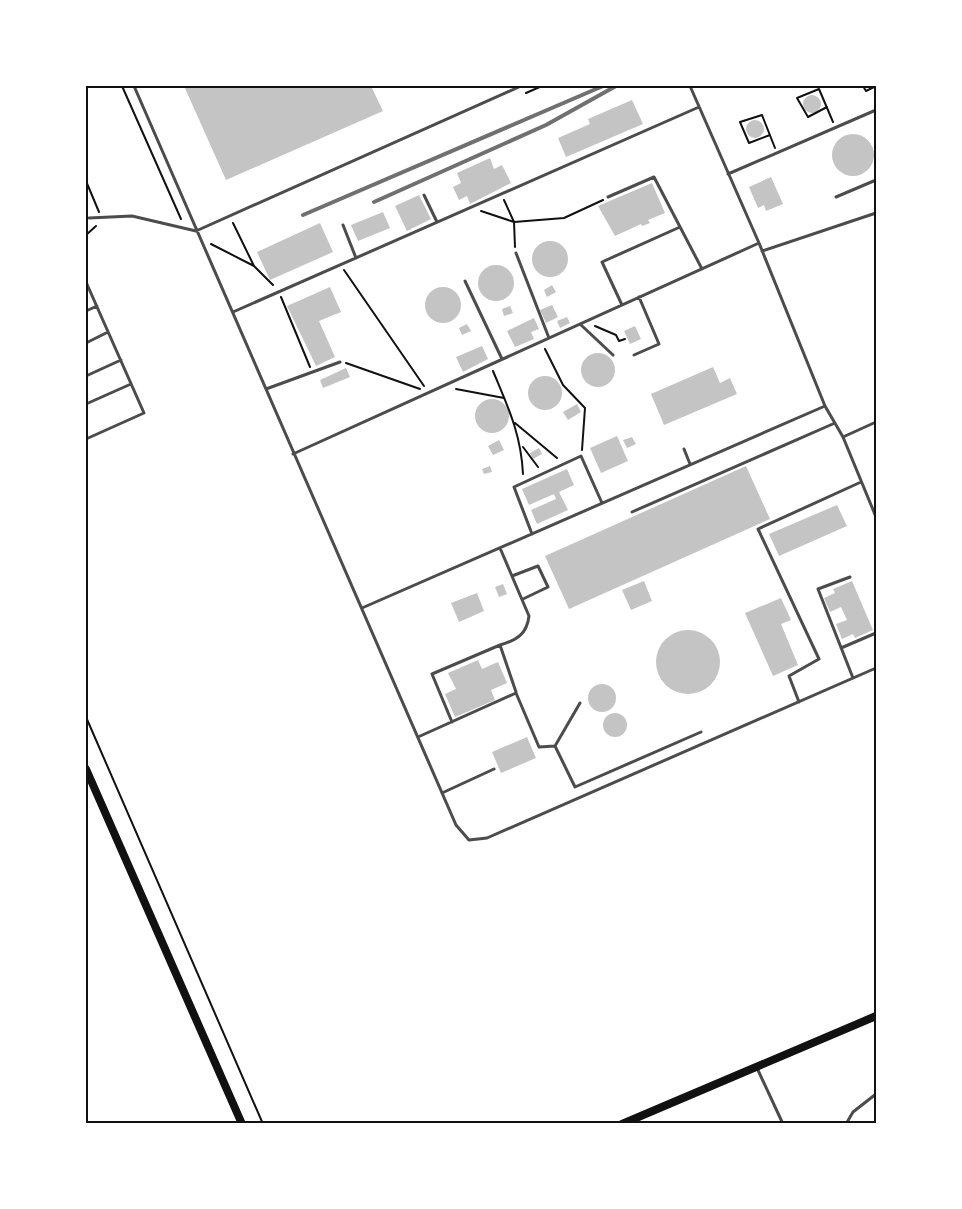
<svg xmlns="http://www.w3.org/2000/svg" width="962" height="1209" font-family="'Open Sans',sans-serif">
  <style>
    .building { fill: #c4c4c4 }
    .lines { fill: none; stroke-linecap: round; stroke-linejoin: round }
    .path { stroke: #111; stroke-width: 2 }
    .service { stroke: #4c4c4c; stroke-width: 3 }
    .secondary { stroke: #111; stroke-width: 8 }
    .rail { stroke: #707070; stroke-width: 4 }
    .neatline { fill: none; stroke: #111; stroke-width: 2 }
  </style>
  <rect width="100%" height="100%" fill="#fff"/>
  <path class="building" d="M184 86H371L383 111 226 180Z
    M803 104a9 9 0 1 1 18 0a9 9 0 1 1-18 0Z
    M632 100 643 124 566 157 558 138 590 124 588 119Z
    M746 129a9 9 0 1 1 18 0a9 9 0 1 1-18 0Z
    M832 155a21 21 0 1 1 42 0a21 21 0 1 1-42 0Z
    M490 158 494 169 502 165 511 183 470 204 467 196 459 200 453 187 461 183 457 173Z
    M771 177 783 204 766 211 764 205 758 208 749 187Z
    M652 183 665 213 648 220 650 223 642 226 641 224 615 236 598 206Z
    M419 195 431 219 407 231 395 206Z
    M383 212 390 228 358 241 351 225Z
    M320 223 333 252 270 280 257 252Z
    M532 259a18 18 0 1 1 36 0a18 18 0 1 1-36 0Z
    M478 283a18 18 0 1 1 36 0a18 18 0 1 1-36 0Z
    M552 285 556 292 547 297 544 290Z
    M425 305a18 18 0 1 1 36 0a18 18 0 1 1-36 0Z
    M330 287 341 312 319 321 335 357 316 366 287 306Z
    M552 305 558 317 546 323 540 310Z
    M510 306 513 313 504 316 502 309Z
    M567 317 570 323 560 328 557 321Z
    M534 318 539 329 531 332 534 339 515 347 507 331Z
    M467 324 471 331 462 335 459 328Z
    M635 326 641 339 630 344 624 331Z
    M482 346 488 359 463 372 456 357Z
    M581 370a17 17 0 1 1 34 0a17 17 0 1 1-34 0Z
    M713 367 720 383 730 378 737 394 664 425 651 394Z
    M346 368 350 377 323 388 320 380Z
    M528 393a17 17 0 1 1 34 0a17 17 0 1 1-34 0Z
    M475 416a17 17 0 1 1 34 0a17 17 0 1 1-34 0Z
    M577 404 581 412 568 420 563 412Z
    M617 436 628 461 601 473 590 448Z
    M632 437 636 444 627 448 623 440Z
    M499 440 504 450 493 455 488 446Z
    M539 448 542 454 533 459 530 453Z
    M490 466 492 472 484 474 482 469Z
    M746 466 770 519 569 609 545 556Z
    M567 469 574 485 559 492 568 510 537 524 531 510 556 499 554 494 529 505 522 489Z
    M837 505 847 526 779 556 769 534Z
    M644 581 652 601 631 610 622 590Z
    M852 581 873 630 855 638 853 634 842 639 836 624 847 620 841 607 830 612 824 598 835 593 833 589Z
    M503 584 507 594 499 597 495 587Z
    M477 593 484 611 459 622 451 603Z
    M781 598 791 620 781 624 798 665 773 676 745 613Z
    M656 662a32 32 0 1 1 64 0a32 32 0 1 1-64 0Z
    M478 660 482 669 498 662 507 683 491 690 495 700 455 717 445 694 456 689 448 673Z
    M588 698a14 14 0 1 1 28 0a14 14 0 1 1-28 0Z
    M603 725a12 12 0 1 1 24 0a12 12 0 1 1-24 0Z
    M527 737 536 758 501 773 492 752Z"/>
  <g class="lines">
    <path class="path" d="M122 86 181 219
      M863 86 866 91 876 86
      M526 93 542 86
      M827 107 808 117 797 98 819 89 833 122
      M770 135 749 143 740 122 762 115 775 148
      M86 181 99 212
      M504 200 514 222 564 218 603 200
      M481 211 514 222 515 247
      M233 223 254 266
      M86 235 96 226
      M211 244 254 266 273 285
      M344 270 424 386
      M281 297 310 367
      M595 326 616 335 619 341 625 339
      M545 349 563 385 585 408 582 450
      M346 363 420 389
      M493 371C508 407 521 434 523 474
      M456 389 504 398
      M515 423 557 458
      M523 447 538 467
      M86 717 263 1124"/>
    <path class="service" d="M134 86 456 825 469 840 487 838 876 668
      M690 86 759 243 825 406 843 437 876 517
      M728 174 876 110
      M424 195 437 222
      M608 197 654 177 702 269
      M836 197 876 180
      M89 218 132 216 196 231 521 86
      M343 225 356 258
      M762 251 876 213
      M516 253 549 338
      M465 281 502 359
      M86 282 144 413 86 439
      M622 305 602 262 680 227
      M86 311 97 306
      M233 312 699 107
      M580 324 613 355
      M86 343 108 332
      M634 355 659 344 639 297
      M86 376 121 360
      M266 389 340 362
      M86 404 131 384
      M843 437 876 422
      M684 449 690 464
      M293 454 759 243
      M632 512 835 423
      M532 534 514 487 581 456 602 503
      M512 576 538 566 548 587 523 599
      M850 577 818 589 853 678
      M362 608 825 406
      M500 645C517 640 527 634 529 616L500 548
      M841 648 876 633
      M799 702 789 676 819 659 758 529 861 482
      M452 722 432 674 500 645 516 692
      M418 737 516 693 539 747 555 746 575 787 701 732
      M555 746 580 703
      M442 793 494 769
      M757 1068 783 1124
      M846 1124 853 1112 876 1094"/>
    <path class="secondary" d="M86 769 242 1124
      M622 1124 876 1016"/>
    <path class="rail" d="M374 202 546 125 616 86
      M303 215 603 86"/>
  </g>
  <rect width="962" height="1209" fill="none" stroke="#ffffff" stroke-width="174"/>
  <rect x="87" y="87" width="788" height="1035" class="neatline"/>
</svg>
